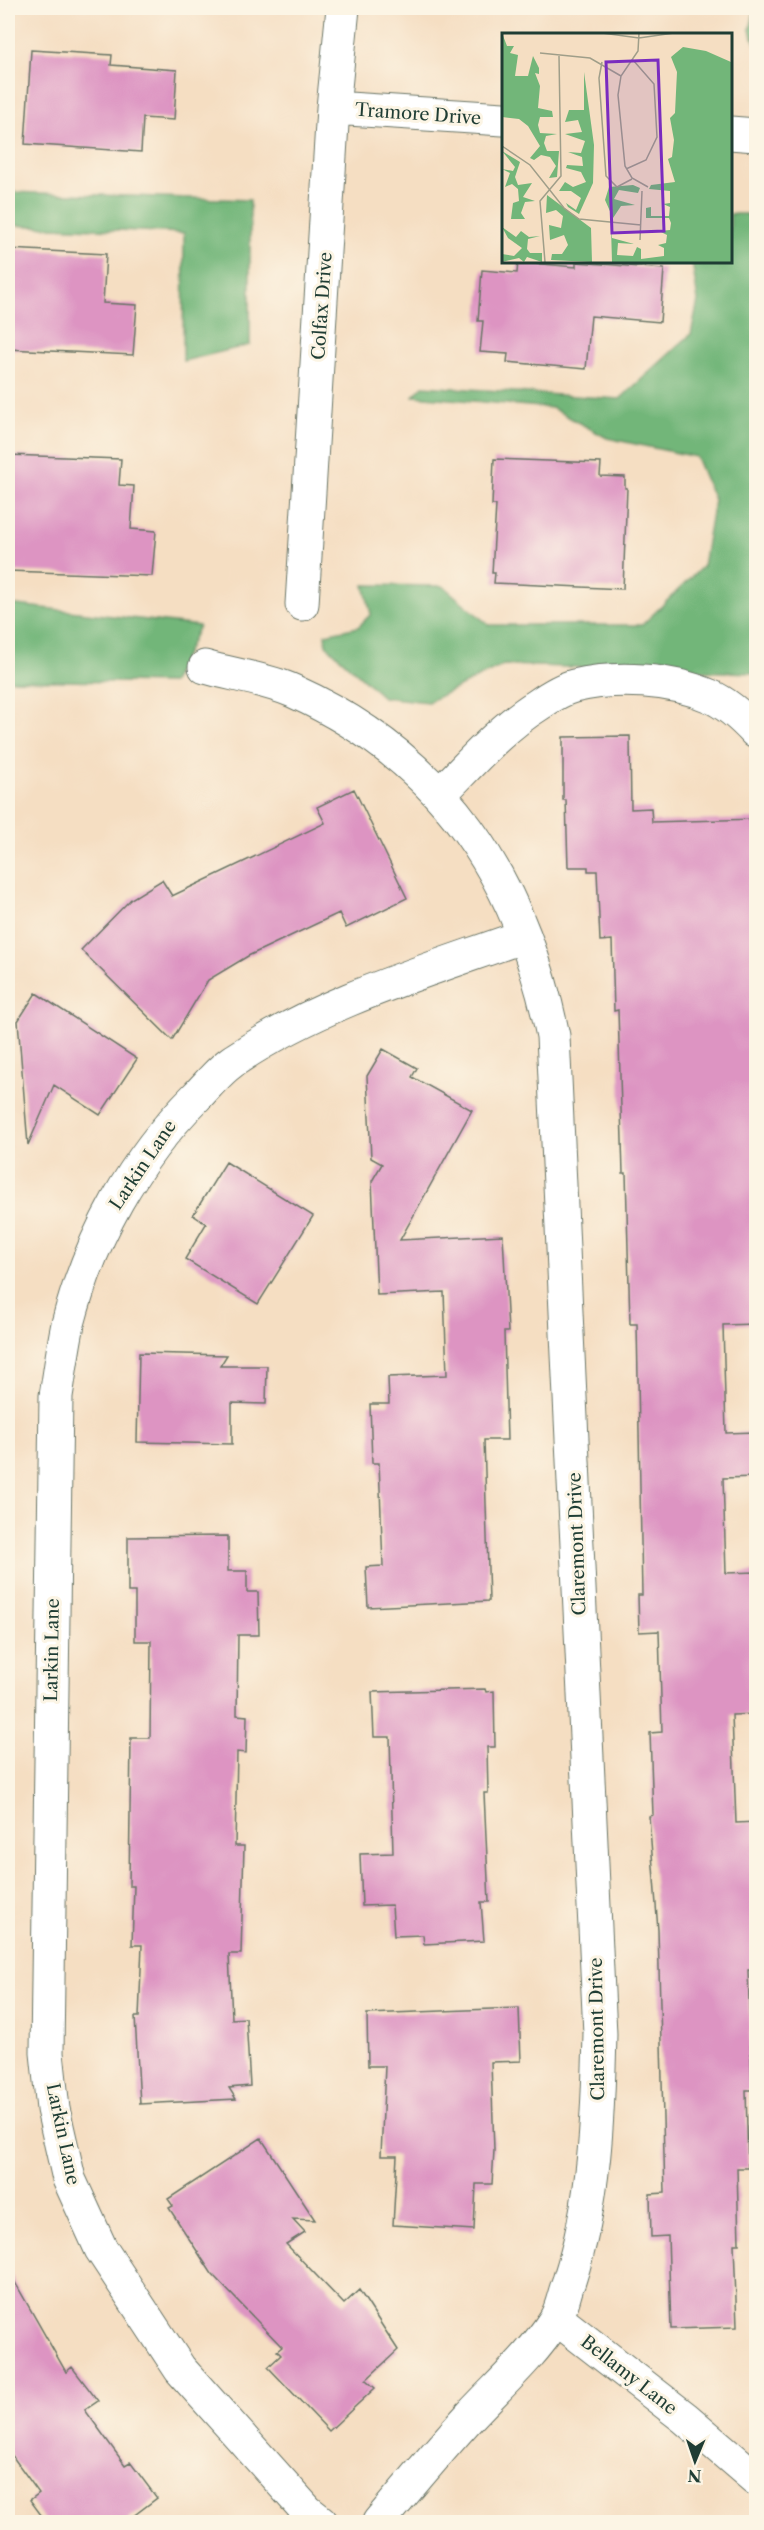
<svg xmlns="http://www.w3.org/2000/svg" width="764" height="2530" font-family="'Libre Caslon Text',serif">
  <style>
    .forest { fill: #72b679; stroke: #487a56; stroke-width: 1.5 }
    .building { fill: #dd94c2 }
    .lines { fill: none; stroke-linecap: round; stroke-linejoin: round }
    .street-casing { stroke: #6a7566; stroke-width: 35 }
    .street { stroke: #fff; stroke-width: 33 }
    .labels { text-anchor: middle; stroke-width: 6; stroke-linejoin: round; paint-order: stroke }
    .street-label { font-size: 18px; fill: #1f3d34; stroke: #fcf5e5 }
    .inset-road { fill: none; stroke: #9f9e89; stroke-width: 1.5 }
    .view { fill: #7b2cbf; fill-opacity: 0.15; stroke: #7b2cbf; stroke-width: 3 }
    .inset-edge { fill: none; stroke: #1f3d34; stroke-width: 3 }
  </style>
  <rect width="100%" height="100%" fill="#fcf5e5"/>
  <filter id="ink" filterUnits="userSpaceOnUse"><feTurbulence type="fractalNoise" baseFrequency=".0167" numOctaves="2"/><feDisplacementMap in="SourceGraphic" scale="12" xChannelSelector="R" yChannelSelector="G"/><feConvolveMatrix kernelMatrix="1 2 1 2 8 2 1 2 1" color-interpolation-filters="sRGB"/></filter>
  <filter id="wash" filterUnits="userSpaceOnUse"><feTurbulence type="fractalNoise" baseFrequency=".008" numOctaves="4" result="noise"/><feDisplacementMap in="SourceGraphic" scale="24" xChannelSelector="R" yChannelSelector="G"/><feGaussianBlur stdDeviation="1.35" result="paint"/><feColorMatrix in="noise" values="0 0 0 0 0 0 0 0 0 0 0 0 0 0 0 0 0 1.4 0 .05"/><feComposite in="paint" operator="in"/></filter>
  <g filter="url(#wash)">
    <rect width="100%" height="100%" fill="#f5dec2"/>
    <path class="forest" d="M755 8H756V45L750 30Z
      M8 192 250 200V345L183 361 184 233 8 225Z
      M730 214H747L756 229V673L504 665 428 702 383 697 326 645 325 634 358 627 371 614 364 585 443 586 489 625H642L703 566 714 500 696 457 607 438 552 408 413 396 423 386 620 399 691 334 698 301 692 261H730Z
      M8 604 199 626 172 683 8 680Z"/>
    <g id="blocks">
      <path class="building" d="M31 50 112 55 111 65 177 70 174 120 143 118 141 152 25 144Z
        M8 249 106 254 103 303 137 305 133 355 8 349Z
        M518 262 576 267V262L664 269 660 322 591 316 586 369 507 362 508 354 480 352 483 321H478L482 270 517 273Z
        M8 455 121 459 119 485 134 486 131 529 156 531 152 576 8 571Z
        M494 459 601 463 600 476 625 477V488H627L623 589 494 583 495 573H492L496 505H492Z
        M630 736 631 809 651 808 652 822 756 819V1324L723 1325 726 1433 756 1432V1477L723 1478 726 1573 756 1572V1714L732 1715 736 1823 756 1822V1970H748L752 2090H746L748 2168H737L739 2244H734L737 2327 671 2329 668 2236 651 2237 650 2194 665 2193 658 1930 649 1816 653 1815 650 1733 662 1732 659 1631 639 1632 638 1595H642L637 1324H630L626 1173H623L618 1010 614 1011 612 940 600 941 597 871H588V867H568L566 800H563V737Z
        M354 789 407 898 346 928 339 913 248 956 208 980 172 1040 81 950 131 899 162 880 172 896 325 823 317 807Z
        M36 993 137 1059 100 1115 54 1085 28 1145 18 1021Z
        M383 1049 417 1068 412 1077 472 1110 400 1240 503 1235 508 1332H504L507 1440H484L489 1601 368 1607 366 1567 383 1566 379 1463H372L370 1404H389L388 1377 447 1375 444 1292 377 1295 372 1181 382 1164 371 1158 367 1076Z
        M226 1162 313 1216 258 1304 185 1259 206 1224 193 1215Z
        M139 1353 227 1355 220 1366H267L266 1404 232 1403V1444L137 1442Z
        M228 1536V1571H247V1592H258L259 1635H238L237 1715 247 1716 246 1753 237 1752 235 1846H244L241 1954H229L232 2019 246 2018 250 2086 229 2088 236 2099 140 2104 135 2017H139L142 1945H132L134 1886H129L131 1738H150L151 1641H135V1592H128V1537Z
        M485 1689 486 1692 494 1691 495 1747H487L488 1793H484L489 1902H481L484 1941 424 1944 423 1935 394 1936 392 1905 362 1906 360 1854 393 1853 390 1737H374L372 1692Z
        M519 2008 521 2061 491 2062 494 2150 492 2184H476L474 2230 393 2225 397 2156H381L385 2066H368L367 2014Z
        M261 2138 315 2220 293 2219 305 2232 286 2244 344 2304 359 2290 398 2350 366 2380 375 2388 329 2431 268 2367 281 2355 277 2351 282 2347 212 2274 169 2208 173 2206 168 2199Z
        M8 2270 66 2372 72 2367 98 2401 85 2410 125 2465 130 2462 157 2498 124 2523H47L30 2500 39 2493 8 2450Z"/>
    </g>
  </g>
  <g filter="url(#ink)">
    <use href="#blocks" fill-opacity="0" stroke="#6a7566" stroke-width="1.5"/>
    <g class="lines">
      <defs>
        <path id="street" d="M333 108 503 119
          M730 133 756 135
          M302 604 333 108 343 8
          M205 667C233 675 266 679 293 691 444 759 521 878 553 1036L600 2034C598 2117 595 2201 569 2281 564 2293 562 2309 555 2320 532 2356 500 2384 471 2415 439 2450 409 2486 379 2522
          M440 794C470 764 501 728 538 705 548 698 562 689 574 686 615 676 671 679 710 696 728 704 743 718 756 732
          M556 2318 685 2418 756 2479
          M321 2522 307 2511 180 2369 101 2249 69 2179 53 2109 47 2053 56 1396C60 1372 63 1347 68 1324 90 1238 134 1159 196 1097 209 1084 221 1068 236 1059 322 1001 427 971 524 936"/>
      </defs>
      <use href="#street" class="street-casing"/>
      <use href="#street" class="street"/>
    </g>
  </g>
  <g class="labels">
    <g class="street-label">
      <text transform="translate(418 114) rotate(4)" y="6">Tramore Drive</text>
      <text transform="translate(322 306) rotate(-86)" y="6">Colfax Drive</text>
      <text transform="translate(143 1165) rotate(-56)" y="6">Larkin Lane</text>
      <text transform="translate(577 1544) rotate(-92)" y="6">Claremont Drive</text>
      <text transform="translate(52 1650) rotate(-89)" y="6">Larkin Lane</text>
      <text transform="translate(597 2029) rotate(-91)" y="6">Claremont Drive</text>
      <text transform="translate(63 2134) rotate(78)" y="6">Larkin Lane</text>
      <text transform="translate(629 2375) rotate(38)" y="6">Bellamy Lane</text>
    </g>
  </g>
  <g transform="translate(502 33)">
    <rect width="230" height="230" fill="#f5dec2"/>
    <path d="M0 0 5 13H12L8 20 16 22 13 43H26L31 23 37 35V41L33 40 38 53 36 75 50 78 51 84H38L36 92 38 100 55 101 44 103 42 110 45 118H57L55 144 47 145 54 133 48 124 39 122 32 127 28 125 38 113 26 93 17 86 0 84ZM181 14 204 18 229 29V229H110L109 194 110 205 132 211 116 210 115 222 131 223 135 214 139 216V226L162 223V215L156 212 164 210 165 202 157 198 168 197 169 190 167 185H144V175L149 174V183H167L168 174 161 171 168 170V158L147 156 149 152 173 149 166 126 170 124 172 107 168 85 173 80 174 59 175 39 169 24ZM82 39 92 112 91 150 77 181 66 174 64 170 74 177 79 165 69 158H57L63 149 71 154 84 149 79 139 64 135 65 132 81 133 80 124 66 119 79 120 83 108 63 101 80 99 76 87 63 89 67 77H82ZM0 118 18 129 13 144 16 152 30 150 21 164 33 168 23 169 19 180 23 186H30H9L11 170 17 168 16 156 10 151 3 154 8 140 0 136 11 138 13 134ZM131 152 138 155 136 160 117 157 112 166 133 172 119 173 111 185 103 167 107 154ZM45 162 89 195 90 229 49 227 50 221H60L66 212 62 202 48 207 47 192 59 195 61 183 54 177 44 180ZM0 194 14 204 19 198 27 204 38 203 26 206 25 216 28 220H40V229L25 224 22 229 17 225 0 229V221L12 223 20 215 6 205Z" fill="#72b679"/>
    <path class="inset-road" d="M100 0 137 5 172 0M137 0 136 18 119 43 116 62 123 133 130 145 146 154M38 20 88 25 119 43M100 29 97 45 104 143 115 154 130 146M0 113 28 132 62 175 77 186 139 192M124 136 144 127 155 104 152 51 131 27M138 207 140 158M43 229 38 168 59 143 57 23"/>
    <path class="view" d="M156 27 162 198 110 200 104 29Z"/>
    <rect width="230" height="230" class="inset-edge"/>
  </g>
  <rect width="764" height="2530" fill="none" stroke="#fcf5e5" stroke-width="30"/>
  <g transform="translate(695 2461) rotate(182)" stroke="#fcf5e5" stroke-width="4.5" paint-order="stroke">
  <path d="M0-4.5L10 22L0 15L-10 22Z" fill="#1f3d34"/>
  <text y="-9" font-size="16" font-weight="bold" text-anchor="middle" fill="#1f3d34">N</text>
  </g>
</svg>
